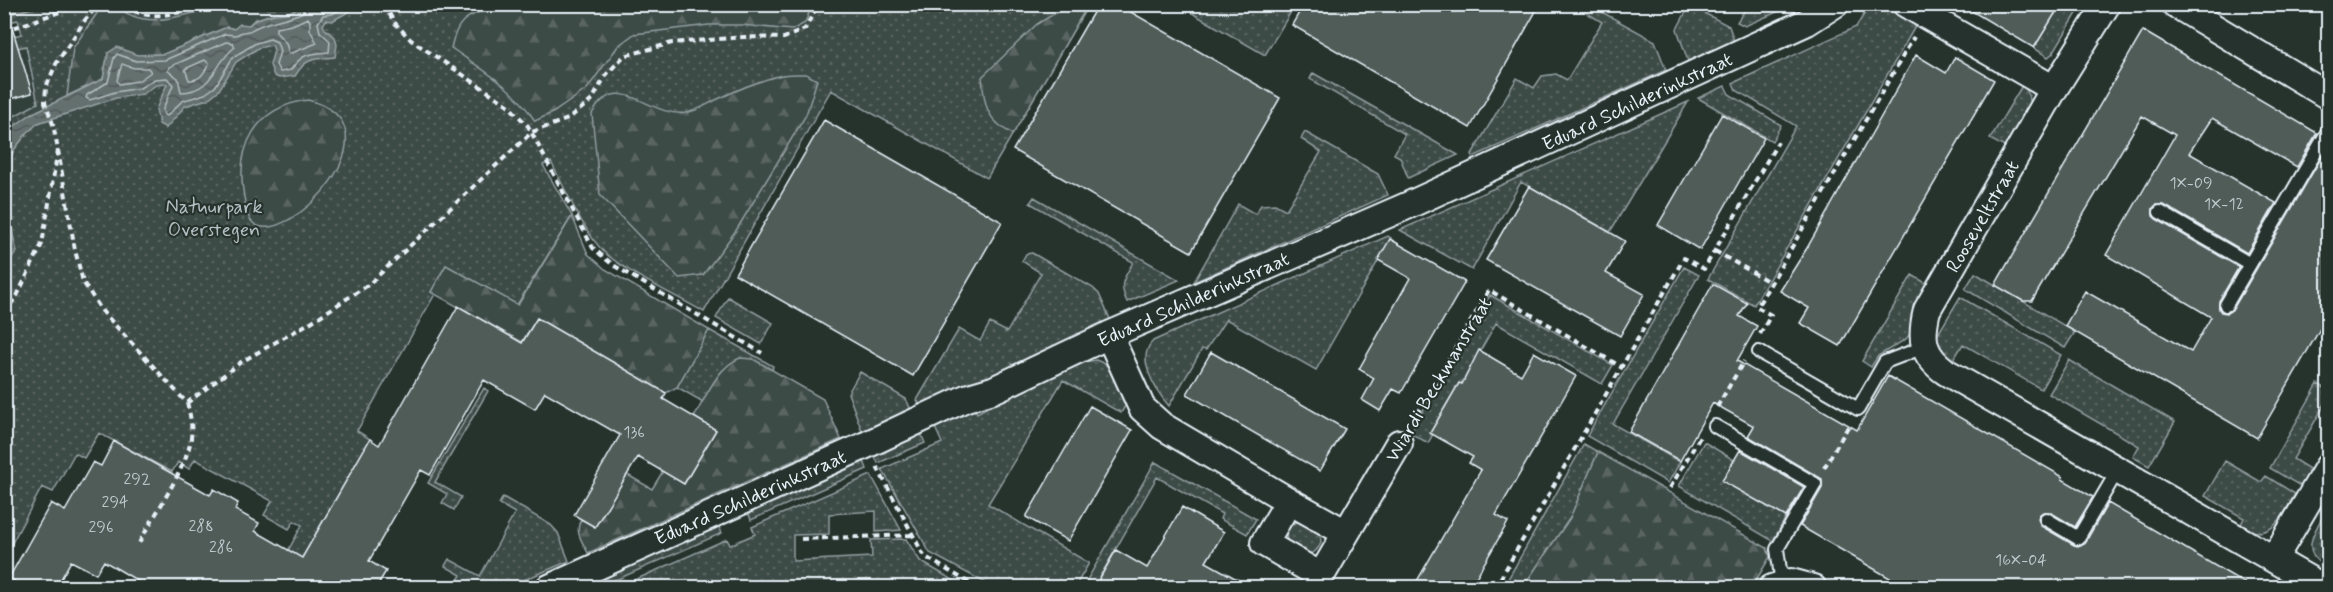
<svg xmlns="http://www.w3.org/2000/svg" width="2333" height="592" font-family="Mynerve,sans-serif">
  <style>
    .built { fill: #333f3a }
    .green { fill: url(#green-dots); stroke: #939ea0; stroke-width: 1.5 }
    .forest { fill: url(#forest-firs); stroke: #939ea0; stroke-width: 1.5 }
    .water { fill: url(#water-waves); stroke: #98a3a5; stroke-width: 1.5 }
    .lines { fill: none; stroke-linecap: round; stroke-linejoin: round }
    .shore { stroke: #b3bdc0; stroke-width: 1.5 }
    .building { fill: #505c59; stroke: #e8f1f8; stroke-width: 1.5 }
    .service-casing { stroke: #e8f1f8; stroke-width: 16 }
    .minor-casing { stroke: #e8f1f8; stroke-width: 30 }
    .path { stroke: #e8f1f8; stroke-width: 4; stroke-dasharray: 6 4.5; stroke-linecap: butt }
    .service { stroke: #26332d; stroke-width: 12 }
    .minor { stroke: #26332d; stroke-width: 26 }
    .labels { text-anchor: middle; stroke-width: 4.5; stroke-linejoin: round; paint-order: stroke }
    .number-label { font-size: 16px; fill: #c2ccd0 }
    .street-label { font-size: 20px; fill: #e8f1f8; stroke: #26332d }
    .park-label { font-size: 20px; fill: #b5bfc3; stroke: #26332d }
  </style>
  <defs>
    <pattern id="green-dots" width="8" height="8" patternUnits="userSpaceOnUse" patternTransform="scale(1.5)"><rect width="8" height="8" fill="#3e4b47"/><path d="M2 2h.1M6 6h.1" fill="none" stroke="#5a6562" stroke-width="1.8" stroke-linecap="round"/></pattern>
    <pattern id="forest-firs" width="22" height="20" patternUnits="userSpaceOnUse" patternTransform="scale(1.5)"><rect width="22" height="20" fill="#3e4b47"/><path d="M5 1l3.5 6h-7zM16 11l3.5 6h-7z" fill="#5a6562"/></pattern>
    <pattern id="water-waves" width="16" height="10" patternUnits="userSpaceOnUse" patternTransform="scale(1.5)"><rect width="16" height="10" fill="#636f6d"/><path d="M0 5q4-4 8 0t8 0" fill="none" stroke="#535a5a"/></pattern>
  </defs>
  <rect width="100%" height="100%" fill="#26332d"/>
  <filter id="ink" filterUnits="userSpaceOnUse"><feTurbulence type="fractalNoise" baseFrequency=".0167" numOctaves="2"/><feDisplacementMap in="SourceGraphic" scale="12" xChannelSelector="R" yChannelSelector="G"/><feConvolveMatrix kernelMatrix="1 2 1 2 8 2 1 2 1" color-interpolation-filters="sRGB"/></filter>
  <g filter="url(#ink)">
    <path class="built" d="M26 45 38 104 5 121V51Z"/>
    <path class="green" d="M14 5H1088L987 178 831 90 704 312C675 295 629 274 605 253 584 233 565 188 551 162L543 165 572 216 517 305 446 265 431 292 435 294 357 431 370 439 296 568 283 560 302 525 294 521 289 529 264 515 272 501 195 459 189 469 178 462 172 472 99 433 84 458 75 453 53 492 42 487 5 556V121L38 103 26 46 5 51V38L22 34 18 20 5 23V15L15 13Z
      M1178 5 1295 4V5L1265 55Z
      M1585 5H1589L1655 41 1666 70 1473 157 1472 154 1517 78 1534 88 1542 76 1556 74 1567 80 1602 22 1582 10Z
      M1674 5H1689L1729 26 1734 41 1688 61 1677 29 1686 12Z
      M1748 5V4L1793 5 1745 26 1737 22Z
      M1870 5H1881L1916 25 1754 305 1708 279 1796 126 1736 90 1733 83 1856 27Z
      M2060 5H2082L2053 53 2048 57 2034 48Z
      M1313 73 1458 155 1408 178 1400 157 1394 154 1405 134 1310 79Z
      M2023 84 2029 95 2031 105 2008 149 1990 139Z
      M1725 86 1729 94 1781 125 1772 141 1698 98Z
      M1688 102 1610 232 1521 182 1472 270 1400 230Z
      M1305 132 1378 174 1388 195 1194 282 1238 204 1255 214 1261 205 1275 204 1286 210 1321 152 1301 139Z
      M1034 197 1179 280 1127 302C1118 282 1124 280 1133 262L1030 203Z
      M1388 236 1391 238 1316 370 1226 319 1206 350 1202 349 1169 406C1156 391 1135 358 1153 341Z
      M1032 253 1093 288 1099 294 1110 319 923 410 917 400 959 329 980 341 990 323 1007 332 1041 273 1022 261 1026 254Z
      M1684 267 1699 275 1613 424 1680 462 1668 483 1587 436Z
      M1975 273 2075 332 2065 348 1965 289Z
      M1912 275 1929 285 1916 306 1910 334 1906 339 1878 356 1871 367 1862 361Z
      M1490 295 1613 365 1602 384 1496 323 1428 443 1410 433Z
      M728 297 773 323 761 344 716 318Z
      M1960 297 2061 355 2041 389 1963 344 1952 362 1939 349 1935 339Z
      M709 330 773 366 772 370 752 359 720 373 703 402 677 387Z
      M1096 360C1118 368 1119 382 1127 403L1121 413 1063 380 988 504 1089 563 1075 587H993L930 553 882 469 942 443 933 423 973 405 977 413 1012 394 1085 362Z
      M2069 360 2175 422 2149 466 2133 457 2139 446 2049 394Z
      M860 372 906 399 912 412 862 431 848 393Z
      M2318 384 2328 390V399L2293 459 2311 470 2302 487 2270 468Z
      M484 388 488 391 435 482 461 497 454 510 442 503 447 494 428 483Z
      M919 429 925 443 878 463 874 455 892 447 890 441Z
      M1704 442 1734 460 1723 481 1786 517 1773 541 1679 486Z
      M1584 444 1598 452 1570 518 1523 587 1503 588Z
      M864 461 867 469 751 520 748 512Z
      M2225 461 2261 482 2266 476 2295 494C2280 520 2273 541 2239 528L2244 518 2205 496Z
      M1155 462 1256 519 1247 534 1220 519 1222 514 1157 477 1094 587H1083Z
      M871 475 901 530 876 532V511L829 514V534L793 535V561L872 557 871 540 906 539 920 561 965 587H619L727 539 730 545 755 534 752 527Z
      M503 497 551 525 558 533 569 561 507 587H454L461 575 445 566 449 559 480 576 515 513 499 504Z
      M2328 508V552L2322 564C2298 550 2319 524 2328 508Z
      M1296 522C1313 523 1332 539 1313 553L1308 554 1288 543C1284 533 1287 526 1296 522Z
      M718 525 722 533 600 587 580 588Z"/>
    <path class="forest" d="M107 5H116C148 37 197 7 235 5 258 3 281 5 304 5L288 13 277 12 254 20 249 25 235 29 227 27 164 54 137 55 108 53 103 79 67 96 73 48 102 6Z
      M498 5V4L812 5 805 23 792 30 741 25H709L634 34 618 46 587 89 554 112 535 121C515 88 482 69 451 48 458 15 470 16 498 5Z
      M1069 5H1088L1013 134C986 121 984 104 982 77L1037 24Z
      M806 74 817 80 806 115 737 229 703 275 679 278 600 195 592 114C617 68 648 117 685 113 698 111 707 104 718 99 737 90 758 81 778 76 787 73 797 74 806 74Z
      M308 100C407 125 287 251 253 223 246 217 246 205 244 197 235 147 255 107 308 100Z
      M572 216 588 254 605 269 709 330 677 387 666 393 537 318 522 342 431 292 446 265 518 305Z
      M740 358 753 359 823 399 841 439 588 553C582 541 574 532 581 519L595 527 626 474 652 489 663 471 684 484 716 430 694 417C706 397 717 367 740 358Z
      M1598 452 1767 548 1770 557 1752 587H1523L1570 518Z"/>
    <path class="water" d="M5 4H45V5L5 15Z
      M304 5H361L332 21 326 20 323 25 325 29 335 37 337 45 335 57C314 60 307 56 295 76L279 78 274 76 270 65 274 50 272 45 258 48 236 62 219 90 208 99 185 106 166 128 159 124 156 109 167 84 156 85 143 94 116 98 38 123 27 133 14 150 5 169V133L31 114 103 79 108 53 117 47 137 55 164 54 227 27 234 29 240 24 249 25C258 16 274 14 286 13 292 12 299 7 304 5Z
      M4 197 17 252 10 259 5 255Z"/>
    <g class="lines">
      <path class="shore" d="M305 4 303 12C287 20 269 20 253 29 248 33 244 30 236 35L225 34 165 60 136 61 117 54 114 58 108 82 87 95 86 98 90 100 115 92 140 88 155 79 167 78 173 85 163 109 164 115 167 116 182 101 205 94 215 87 233 57 256 43 270 39 277 42 280 51 276 65 280 72 291 70C302 53 309 54 329 52L330 41 320 32 318 23 323 15 332 14 349 4
        M308 18 310 21V30L317 43 289 54 286 43 276 32V28L292 25Z
        M226 42 233 43 235 47C214 63 213 92 181 92L178 78 168 71 169 67Z
        M205 60 209 64C204 73 200 81 189 80L185 69Z
        M122 64 134 68H148L151 72 138 81 119 84 117 80Z"/>
    </g>
    <path class="building" d="M1098 4H1117L1280 98 1191 252 1013 150Z
      M1304 4H1540L1470 128 1292 25Z
      M1960 4H2043L2056 12 2034 48Z
      M10 21 32 93 4 101V22Z
      M2143 31 2317 133 2297 167 2212 118 2189 153 2276 203 2247 253 2164 205H2156L2153 208V216L2156 219 2239 267 2219 301V309L2221 312 2227 313 2233 309 2328 146V315L2257 438 2065 326 2085 291 2191 352 2211 317 2106 255 2175 135 2142 116 2032 301H2023L1995 285Z
      M1916 55 1946 73 1955 57 1994 80 1840 346 1800 323 1809 308 1780 291 1807 248Z
      M1722 114 1764 138 1700 250 1658 225Z
      M824 120 1002 222 913 376 735 274Z
      M1529 186 1625 241 1606 273 1644 294 1620 336 1486 260Z
      M1390 239 1465 282 1401 393 1393 389 1380 411 1362 400 1374 378 1359 369 1410 278 1378 260Z
      M1713 284 1747 303 1739 316 1757 326 1737 361 1857 430 1888 376 2063 477 2062 479 2093 497 2075 527 2050 512H2043L2039 515 2038 519 2041 526 2074 545 2078 546 2085 543 2108 503 2253 588H1907L1800 526 1822 488V479L1748 436 1754 426 1713 403 1680 461 1629 432Z
      M458 306 522 343 537 318 666 393 663 399 716 430 684 484 638 457 595 527 574 515 620 435 545 392 535 409 484 380 430 475 421 470 369 561 386 571 376 588H150L104 561 96 574 71 561 56 588H26L9 578 51 503 65 511 93 462 101 466 114 441 210 495 214 489 238 503 235 510 259 523 255 531 302 558 370 439 379 445Z
      M1479 350 1521 375 1534 352 1576 376 1496 515 1508 522 1470 588H1413L1481 470 1469 463 1473 457 1430 433 1459 383 1462 384Z
      M1211 352 1345 429 1320 471 1187 394Z
      M1090 406 1132 430 1068 541 1026 517Z
      M1740 450 1804 487 1786 517 1722 481Z
      M1182 507 1224 532 1206 562 1253 588H1094L1116 550 1147 568Z"/>
    <g class="lines">
      <defs>
        <path id="service" d="M2160 212 2250 264
          M2226 305 2328 131
          M1759 352 1858 409 1885 362 1924 347
          M1715 426 1815 484 1777 549 1782 584
          M2046 519 2078 538 2118 470"/>
        <path id="minor" d="M1906 4 2054 89
          M2107 4 2054 89 1927 310C1920 339 1922 355 1946 372L2324 588
          M2175 4 2328 96
          M1109 335 1142 408 1162 426 1289 501 1264 543 1321 576 1399 443
          M1289 501 1346 533
          M2274 559 2328 467
          M549 588 866 445 966 398 993 390 1109 335 1409 205 1807 22 1835 4
          M1772 588 1791 582 1813 588"/>
      </defs>
      <use href="#service" class="service-casing"/>
      <use href="#minor" class="minor-casing"/>
      <path class="path" d="M126 4C145 26 186 10 210 4
        M384 4 394 22 411 40 508 105 528 126 593 248 613 265 762 353
        M4 31 83 4
        M58 150 75 250 83 282 102 311 187 403C191 416 193 431 190 444 183 473 153 517 138 545
        M1715 251 1771 283
        M4 313 17 296 42 244 58 150 53 124 45 102 46 87 56 64 85 20 99 4
        M1760 334 1771 315 1757 307 1914 37
        M187 403 241 362 311 322 368 285 532 132 568 119 592 100 606 75 624 56 672 43 744 37 784 38 805 29 818 4
        M1717 407 1744 361
        M1412 423 1489 290 1620 366
        M877 467 924 556 978 588
        M1824 468 1849 425
        M1670 488 1700 437
        M801 539 913 535
        M1495 588 1684 258 1704 269 1778 142"/>
      <use href="#service" class="service"/>
      <use href="#minor" class="minor"/>
    </g>
  </g>
  <g class="labels">
    <g class="number-label">
      <text x="2191" y="188">1X-09</text>
      <text x="2224" y="209">1X-12</text>
      <text x="634" y="437">136</text>
      <text x="137" y="484">292</text>
      <text x="115" y="507">294</text>
      <text x="201" y="531">288</text>
      <text x="101" y="532">296</text>
      <text x="221" y="552">286</text>
      <text x="2021" y="565">16X-04</text>
    </g>
    <g class="street-label">
      <text transform="translate(1637 101) rotate(-25)" y="7">Eduard Schilderinkstraat</text>
      <text transform="translate(1982 216) rotate(-60)" y="7">Rooseveltstraat</text>
      <text transform="translate(1193 299) rotate(-24)" y="7">Eduard Schilderinkstraat</text>
      <text transform="translate(1438 379) rotate(-59)" y="7">Wiardi Beckmanstraat</text>
      <text transform="translate(750 497) rotate(-24)" y="7">Eduard Schilderinkstraat</text>
    </g>
    <g class="park-label">
      <text x="214" y="213">Natuurpark<tspan x="214" dy="23">Overstegen</tspan></text>
    </g>
  </g>
  <rect width="2333" height="592" fill="none" stroke="#26332d" stroke-width="24"/>
  <rect x="12" y="12" width="2309" height="568" fill="none" stroke="#e8f1f8" stroke-width="2" filter="url(#ink)"/>
</svg>
